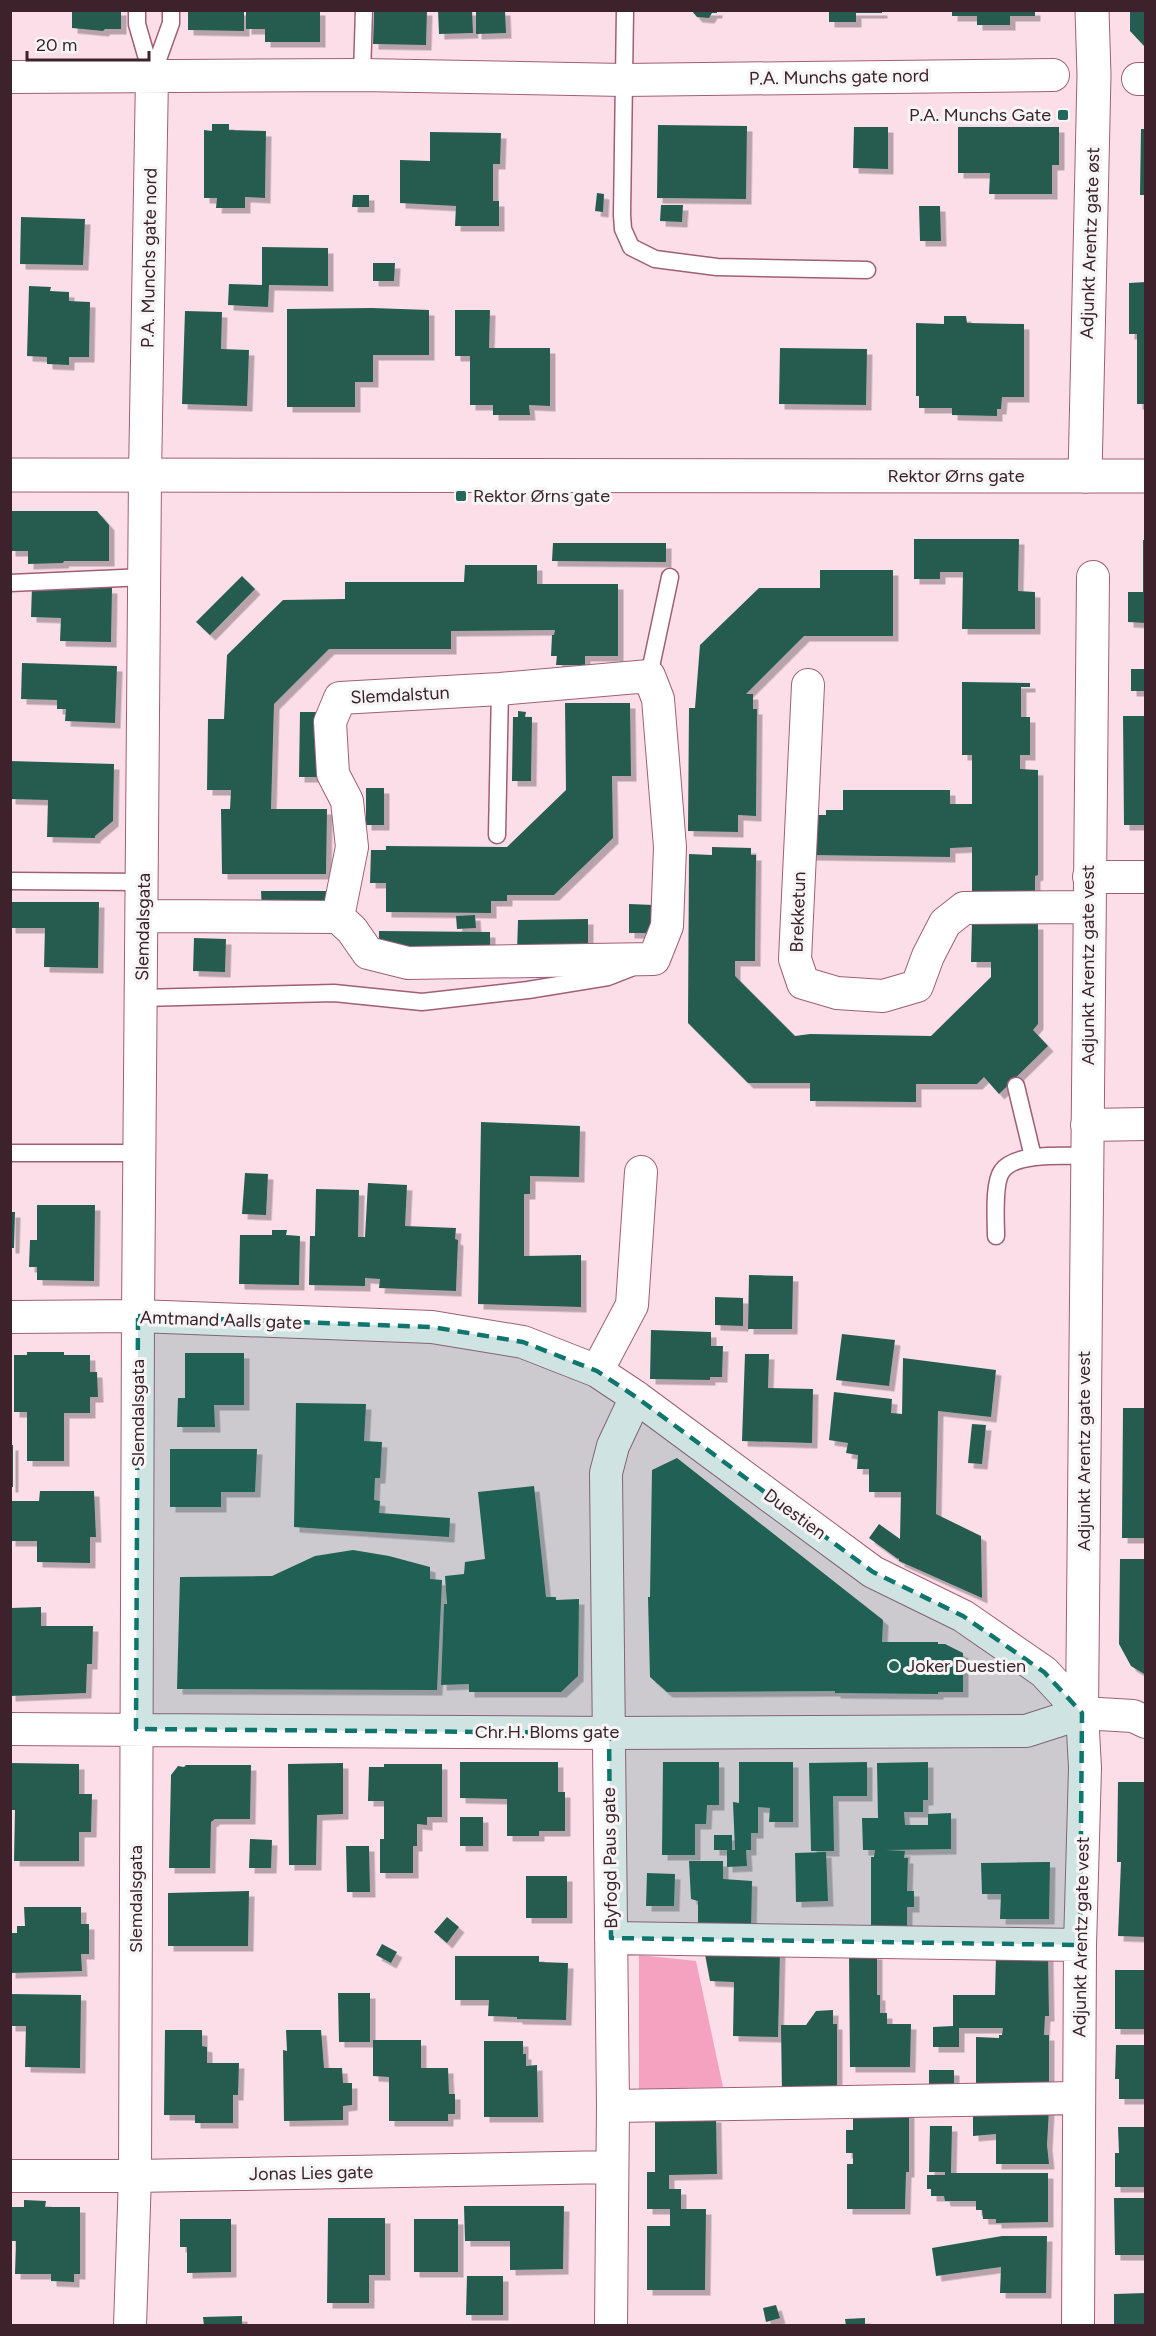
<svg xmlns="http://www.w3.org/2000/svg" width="1156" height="2336" font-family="Figtree,sans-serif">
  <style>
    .green { fill: #f4a2c0 }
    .building { fill: #255c50; filter: url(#shadow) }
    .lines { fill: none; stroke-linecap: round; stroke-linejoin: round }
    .lane-casing { stroke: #9f5f77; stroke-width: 19 }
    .street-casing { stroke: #9f5f77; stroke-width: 34 }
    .secondary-casing { stroke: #9f5f77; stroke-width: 35 }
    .primary-casing { stroke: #9f5f77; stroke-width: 35 }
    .lane { stroke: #fff; stroke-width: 16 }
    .street { stroke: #fff; stroke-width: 32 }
    .secondary { stroke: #fff; stroke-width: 33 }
    .primary { stroke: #fff; stroke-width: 33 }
    .marked { fill: #0f766e; fill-opacity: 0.2; stroke: #0f766e; stroke-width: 4.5; stroke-dasharray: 12 8; stroke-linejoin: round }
    .poi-dot { fill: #246859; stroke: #f5f5f5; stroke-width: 2 }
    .labels { text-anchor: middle; stroke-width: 6; stroke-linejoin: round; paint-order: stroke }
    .street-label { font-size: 18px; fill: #3d222c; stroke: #f5f5f5 }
    .poi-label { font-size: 18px; fill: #3d222c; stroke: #f5f5f5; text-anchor: start }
  </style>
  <defs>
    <filter id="shadow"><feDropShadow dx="5.5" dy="5.5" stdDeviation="0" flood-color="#0004"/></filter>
  </defs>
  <rect width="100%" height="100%" fill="#fcdee8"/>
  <path class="green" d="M639 1955 696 1961 723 2087 639 2089Z"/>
  <path class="building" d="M72 10H121V29H105L103 31 72 28Z
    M188 10H244V31L188 30Z
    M246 10H320V42H265V29H246Z
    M374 10H427L426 45 373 44Z
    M438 10H472L473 33 439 34Z
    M476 10H505L506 33 476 34Z
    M691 10H717V13H712L709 18 697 17Z
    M829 10H882V13H856V22H829Z
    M952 10H1035V16H1010V25H977V16H952Z
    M1130 10H1146V48L1130 31Z
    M212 124H229V130L266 131 265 198 245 197V208H216L217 198H204V130L212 131Z
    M658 125 747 126 746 199 657 198Z
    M854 127H888V169L853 168Z
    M958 127H1059V165H1052V194H989L990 173H958Z
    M1141 129H1146V195H1140Z
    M430 132 501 133 500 164H493V201H499V226H455L456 206 400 203V160L430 161Z
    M597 193 604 194 603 212 595 211Z
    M353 195H369V207H352Z
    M661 205H683L682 222 660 221Z
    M919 206H940L941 241H920Z
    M21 217 85 219 83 265 20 264Z
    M262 247 328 248V286L269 285 268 307 228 305 229 284 262 285Z
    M373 263H395L394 281H373Z
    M1146 282V404H1137V334H1129V283Z
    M29 286 51 287 50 291 69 292V301L90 302 89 357H69V365L47 364V357L27 356Z
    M372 308 429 310V355H373V382H355V407H287V309Z
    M455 310H490L489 348H550V406L529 405 530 415H493V405H470V356H455Z
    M185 311 222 312 221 349 249 350 247 406 182 404Z
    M944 316H966L967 323 1024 324V397H1002L1001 409H997V416L952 415V408H919V396H916V323L944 324Z
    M780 348 867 349 866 405 779 404Z
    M10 511H97L109 525V561H64L63 563 28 564V551H10Z
    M914 539H1019L1018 591 1035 592V629H962L963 572H940V579H914Z
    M1143 540H1146V623L1128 622V592H1143Z
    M553 543H666V562L552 561Z
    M465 565H537V584H618V656H585V665H556L557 656H551L552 635H554L555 630 451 631V649H329L274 704 271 809H327L326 874H222L221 809H230L231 790H207L208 719H224L227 655 283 600 345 599V582H464Z
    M820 570H893V636H804L746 694H753V709H757L756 816 738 815V832L688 831 689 708H695L700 645 759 588H820Z
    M242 576 255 589 210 635 196 622Z
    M32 586 112 588 111 642 60 641 61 618 31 617Z
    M22 663 117 666 115 723 65 721 66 709H57V700L21 699Z
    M1131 669H1146V691H1131Z
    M962 682 1030 683V687H1021V717H1030V755H1020V769L1038 770V875L1035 876V896H972V847L950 848V857L810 855V815H826V810H843V790H950V804H972V755H962Z
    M565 703H630L631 776H612L613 838 554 895H507V901H491V913L386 912V883H370L371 850H386V846L507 847 566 790Z
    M518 711 526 712 525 717H532L531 781H512L513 717H518Z
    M300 712H319L317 777H299Z
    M1123 716H1146V825H1124Z
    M10 761 114 764 113 821 95 836V838L47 837 48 800 10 799Z
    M366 788H384V825H366Z
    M712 847 751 848V855H756L755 961H735V976L795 1036 810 1034 931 1036 991 977V962H971L972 923 1038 924V1024L1033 1030 1048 1046 999 1094 984 1077 977 1084H916V1102L810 1101V1083H748L688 1023 689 854 712 855Z
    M261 891H327V910L262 909Z
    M10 902H99L98 968 44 967 45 928H10Z
    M629 904 654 905 653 933H629Z
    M475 915 476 928 457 929 456 916Z
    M588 919V952H517L518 920Z
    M379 931 490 932V951L379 949Z
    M194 938 226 939 225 972 193 971Z
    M481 1122 580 1126 579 1177 530 1176V1194H524V1256L581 1255V1307L478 1304Z
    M245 1173 268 1174 266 1215 242 1214Z
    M368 1183 407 1185 405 1226 456 1228 455 1239 458 1240 456 1291 379 1288 380 1279 365 1278V1256V1286L309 1285 310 1236H315L316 1189 359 1190 358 1237H365Z
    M37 1205H95L94 1281 37 1280V1267H29L30 1240H37Z
    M10 1212H15L14 1248H10Z
    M272 1230H287L286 1235 300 1236 299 1285 239 1284 240 1235H272Z
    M749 1275 793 1276 792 1329H748Z
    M715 1297 743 1298V1326L715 1325Z
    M651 1330 711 1332V1346H723L722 1377H710V1380L650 1379Z
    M842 1334 895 1340 889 1386 836 1380Z
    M27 1352H64V1355H90V1372H97L98 1397H90V1413H64V1461H27V1412H14V1355H27Z
    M185 1353H244V1405H214L215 1427H177L178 1398H185Z
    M745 1354H769L768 1388 813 1389 812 1443 742 1441Z
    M903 1358 996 1370 991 1417 938 1411 936 1514 981 1536 982 1598 899 1561V1558L898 1559 869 1538 879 1524 900 1539 901 1492H869V1469H857L858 1455 846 1453 848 1443 829 1440 834 1392 892 1399 891 1413 902 1414Z
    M296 1403 366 1404 364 1441 382 1442 380 1478H375L374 1500 380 1501 379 1513 450 1518 449 1537 294 1527Z
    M1123 1408H1146V1538H1122Z
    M972 1424 986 1425 982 1464 968 1463Z
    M10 1445H13V1487H10Z
    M170 1449H257L255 1492H221V1507H170Z
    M677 1458 883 1620 882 1642H938V1644H945L963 1653V1692H938V1694L835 1693V1691L667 1692 650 1677 648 1597H650L652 1470Z
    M534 1486 546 1597H556V1600L579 1599 578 1676 561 1692H469V1684L441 1685 444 1604H447L445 1576 464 1574 465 1562 485 1559 478 1492Z
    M40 1491H94L96 1537H90V1563L37 1562V1541H10V1501H39Z
    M353 1550 389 1556 430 1567V1579L442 1580 437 1690 177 1689 180 1577 272 1576 315 1556Z
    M1120 1559H1146V1675L1131 1666 1119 1644Z
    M41 1607V1626H93L92 1664H87L86 1693 10 1696V1608Z
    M460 1762H558V1792H565V1831H539V1836H507V1799L460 1798Z
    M663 1762H719V1805H707L706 1824H695V1855H662Z
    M739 1762H793V1822H769L770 1808 758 1807V1833H751V1850H746L747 1866 727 1867V1850H714V1835H732V1850H735L733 1802 739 1803Z
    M867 1762V1796H833L834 1851H811L809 1763Z
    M928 1762V1800H923V1812H904L905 1825H928V1814L951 1813V1849L886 1850 905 1851 904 1858H908L907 1891H914V1907H907V1933L871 1932V1857H874L875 1850H863L862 1818H878L877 1763Z
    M10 1763 79 1764V1794H92L91 1832H79V1861H14L15 1810H10Z
    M343 1763V1814L317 1815 316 1865H289L288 1764Z
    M384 1764H442V1817H427V1825L417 1824V1846H413V1873H380V1839H384V1801H368L369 1767H384Z
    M186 1765H251L250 1819H215L211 1822 210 1868H169L171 1775 178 1766 184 1767Z
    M1118 1782H1146V1937L1118 1936 1121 1862H1117Z
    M460 1817H483V1846H460Z
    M250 1839 272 1840 271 1868H249Z
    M346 1846H369L370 1892H347Z
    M826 1852 828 1901 796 1902 795 1853Z
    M689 1861H723V1879L752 1881 751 1931 698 1930V1901L691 1899Z
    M1046 1862H1050L1049 1919H1000L1001 1894H982L981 1863Z
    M647 1873 675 1874 674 1906H646Z
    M526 1876H567V1918H526Z
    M249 1891 248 1946H168V1893Z
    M24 1907H81V1924H89V1954H81L82 1971 10 1973V1933H17V1926H25Z
    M447 1917 459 1927 447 1943 434 1932Z
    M382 1944 397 1952 391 1963 376 1955Z
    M704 1949 780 1951 778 2037 733 2036 734 1982 710 1981Z
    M849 1954H877V1995H880V2013H887V2024H911L910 2067H850Z
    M996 1954H1048L1049 2016H1045L1044 2035H1049V2093L976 2091V2037L999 2038V2035H1002L1003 2028H959V2047H933V2027L953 2026V1995H995Z
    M455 1956H539V1962L568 1963 566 2020 517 2019V2017L488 2016 489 2000H455Z
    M1115 1970H1146V2029H1115Z
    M338 1993H370V2042H339Z
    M10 1994 81 1995 80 2068 25 2067 26 2026H10Z
    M833 2010V2024H837V2093L782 2094 781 2025H806L816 2011Z
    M165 2030H202V2046L207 2047V2063H239L238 2095H233V2123H195V2115H164Z
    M286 2030H321L324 2068H342L343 2083H352V2105L343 2106V2120L284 2121 283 2050 287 2051Z
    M373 2040H421V2068H448L449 2094H455V2114H448V2121H389V2077L373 2076Z
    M484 2041H523V2054H526V2066L537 2065 538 2117H484Z
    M1116 2045H1146V2099H1119V2079H1115Z
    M929 2070H954V2089H929Z
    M853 2108H909V2172H906L905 2209H847V2164H853V2153H846V2130H853Z
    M973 2109H1049L1047 2145 1049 2164H996V2134L973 2136Z
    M716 2117 717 2174 669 2175V2189H681V2209H706L705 2290H647V2226H670V2209H647V2172H655V2118Z
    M930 2126H952L951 2173H1048V2222L996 2223V2219H983L982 2210H976V2201H945L944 2196H931V2189H927V2175H945V2172H929Z
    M1118 2127H1146V2187H1115V2153H1119Z
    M1114 2198H1146V2255H1115Z
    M24 2200 46 2201 45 2207H80V2274H74V2282L51 2281V2274H15L16 2241H10V2207H24Z
    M464 2206H564L563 2269 510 2270V2241H465Z
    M328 2218H385V2275H369V2303H327Z
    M180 2219H231V2272L187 2273V2247H180Z
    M414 2219H458V2272H414Z
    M1002 2236H1047L1046 2293H1000L1001 2267 936 2276 932 2248Z
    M467 2276H503V2315H466Z
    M1146 2293V2326H1114V2294Z
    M776 2305 780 2318 766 2322 763 2308Z
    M242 2316V2326H204L203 2317Z
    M865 2318V2326H846L845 2319Z"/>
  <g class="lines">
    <defs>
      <path id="lane" d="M137 10V24L152 76
        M625 10 622 215 623 229 631 247 655 259 717 267 867 270
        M362 75 364 10
        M152 76 171 23V10
        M10 583 145 577
        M649 676 670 577
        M497 835 500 689
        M10 881 143 882
        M142 998 334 993 422 1002 528 990 608 977 631 968
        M1016 1086 1033 1157
        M10 1153H140
        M996 1236C996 1221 993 1183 1002 1171 1015 1152 1066 1156 1087 1156"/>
      <path id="street" d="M10 77 362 75 624 80 1053 75
        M1138 79H1146
        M808 685 795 959 803 983 837 993 883 996 917 986 928 956 945 923 964 908 1089 907
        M1089 877H1146
        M143 916 338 917 352 930 368 953 408 963 654 959 667 926 670 847 658 699 649 676 500 689 340 698 330 722 333 774 347 801 352 847 338 917
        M1087 1125 1146 1124
        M10 1317 138 1316 432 1327 523 1342 597 1371 636 1397 873 1572 963 1616 1044 1672 1082 1713 1133 1716 1146 1722
        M597 1371 632 1305 641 1172
        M10 1729 609 1733 1026 1731 1082 1713
        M611 1938 1080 1945
        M613 2106 1078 2098
        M10 2176H135L611 2167
        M130 2326 135 2176 138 1316 145 476 152 76
        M611 2326 613 2106 606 1473 613 1446 636 1397
        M1078 2326 1080 1945 1085 1768 1082 1713 1093 577"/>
      <path id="secondary" d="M1085 476 1094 75 1092 10"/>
      <path id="primary" d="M10 475 1146 476"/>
    </defs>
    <use href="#lane" class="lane-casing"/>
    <use href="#street" class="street-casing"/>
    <use href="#secondary" class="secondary-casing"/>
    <use href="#primary" class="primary-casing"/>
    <use href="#lane" class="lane"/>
    <use href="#street" class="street"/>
    <use href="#secondary" class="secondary"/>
    <use href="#primary" class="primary"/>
  </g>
  <path class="marked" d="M138 1316 432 1327 523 1342 597 1371 636 1397 873 1572 963 1616 1044 1672 1082 1713 1080 1945 611 1938 609 1733 136 1729Z"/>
  <g class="poi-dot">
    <rect x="1057" y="109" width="12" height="12" rx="3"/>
    <rect x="455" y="490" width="12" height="12" rx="3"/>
    <circle cx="894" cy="1666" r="6"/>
  </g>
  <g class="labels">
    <g class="street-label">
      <text transform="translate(839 77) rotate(-1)" y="6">P.A. Munchs gate nord</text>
      <text transform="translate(1090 243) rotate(-88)" y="6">Adjunkt Arentz gate øst</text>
      <text transform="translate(149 258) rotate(-89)" y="6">P.A. Munchs gate nord</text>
      <text x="956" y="482">Rektor Ørns gate</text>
      <text transform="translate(400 695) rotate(-3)" y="6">Slemdalstun</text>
      <text transform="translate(798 912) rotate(-88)" y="6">Brekketun</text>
      <text transform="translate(143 927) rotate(-89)" y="6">Slemdalsgata</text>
      <text transform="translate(1088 965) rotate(-90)" y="6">Adjunkt Arentz gate vest</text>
      <text transform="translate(221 1320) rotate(2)" y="6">Amtmand Aalls gate</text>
      <text transform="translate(138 1413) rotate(-90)" y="6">Slemdalsgata</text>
      <text transform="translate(1084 1451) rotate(-90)" y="6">Adjunkt Arentz gate vest</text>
      <text transform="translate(795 1514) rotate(36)" y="6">Duestien</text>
      <text x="547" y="1738">Chr.H. Bloms gate</text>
      <text transform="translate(610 1858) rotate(-91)" y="6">Byfogd Paus gate</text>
      <text transform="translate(136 1899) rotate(-90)" y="6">Slemdalsgata</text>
      <text transform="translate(1081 1937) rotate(-89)" y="6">Adjunkt Arentz gate vest</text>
      <text transform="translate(311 2173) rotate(-1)" y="6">Jonas Lies gate</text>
    </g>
    <g class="poi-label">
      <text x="1051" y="121" text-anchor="end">P.A. Munchs Gate</text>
      <text x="473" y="502">Rektor Ørns gate</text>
      <text x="906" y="1672">Joker Duestien</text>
    </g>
  </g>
  <rect width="1156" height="2336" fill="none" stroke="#3d222c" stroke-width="24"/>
  <path d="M27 51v9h122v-9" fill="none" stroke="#3d222c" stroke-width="3"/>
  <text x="36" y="51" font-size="18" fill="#3d222c" stroke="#f5f5f5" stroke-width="4.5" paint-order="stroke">20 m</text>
</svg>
